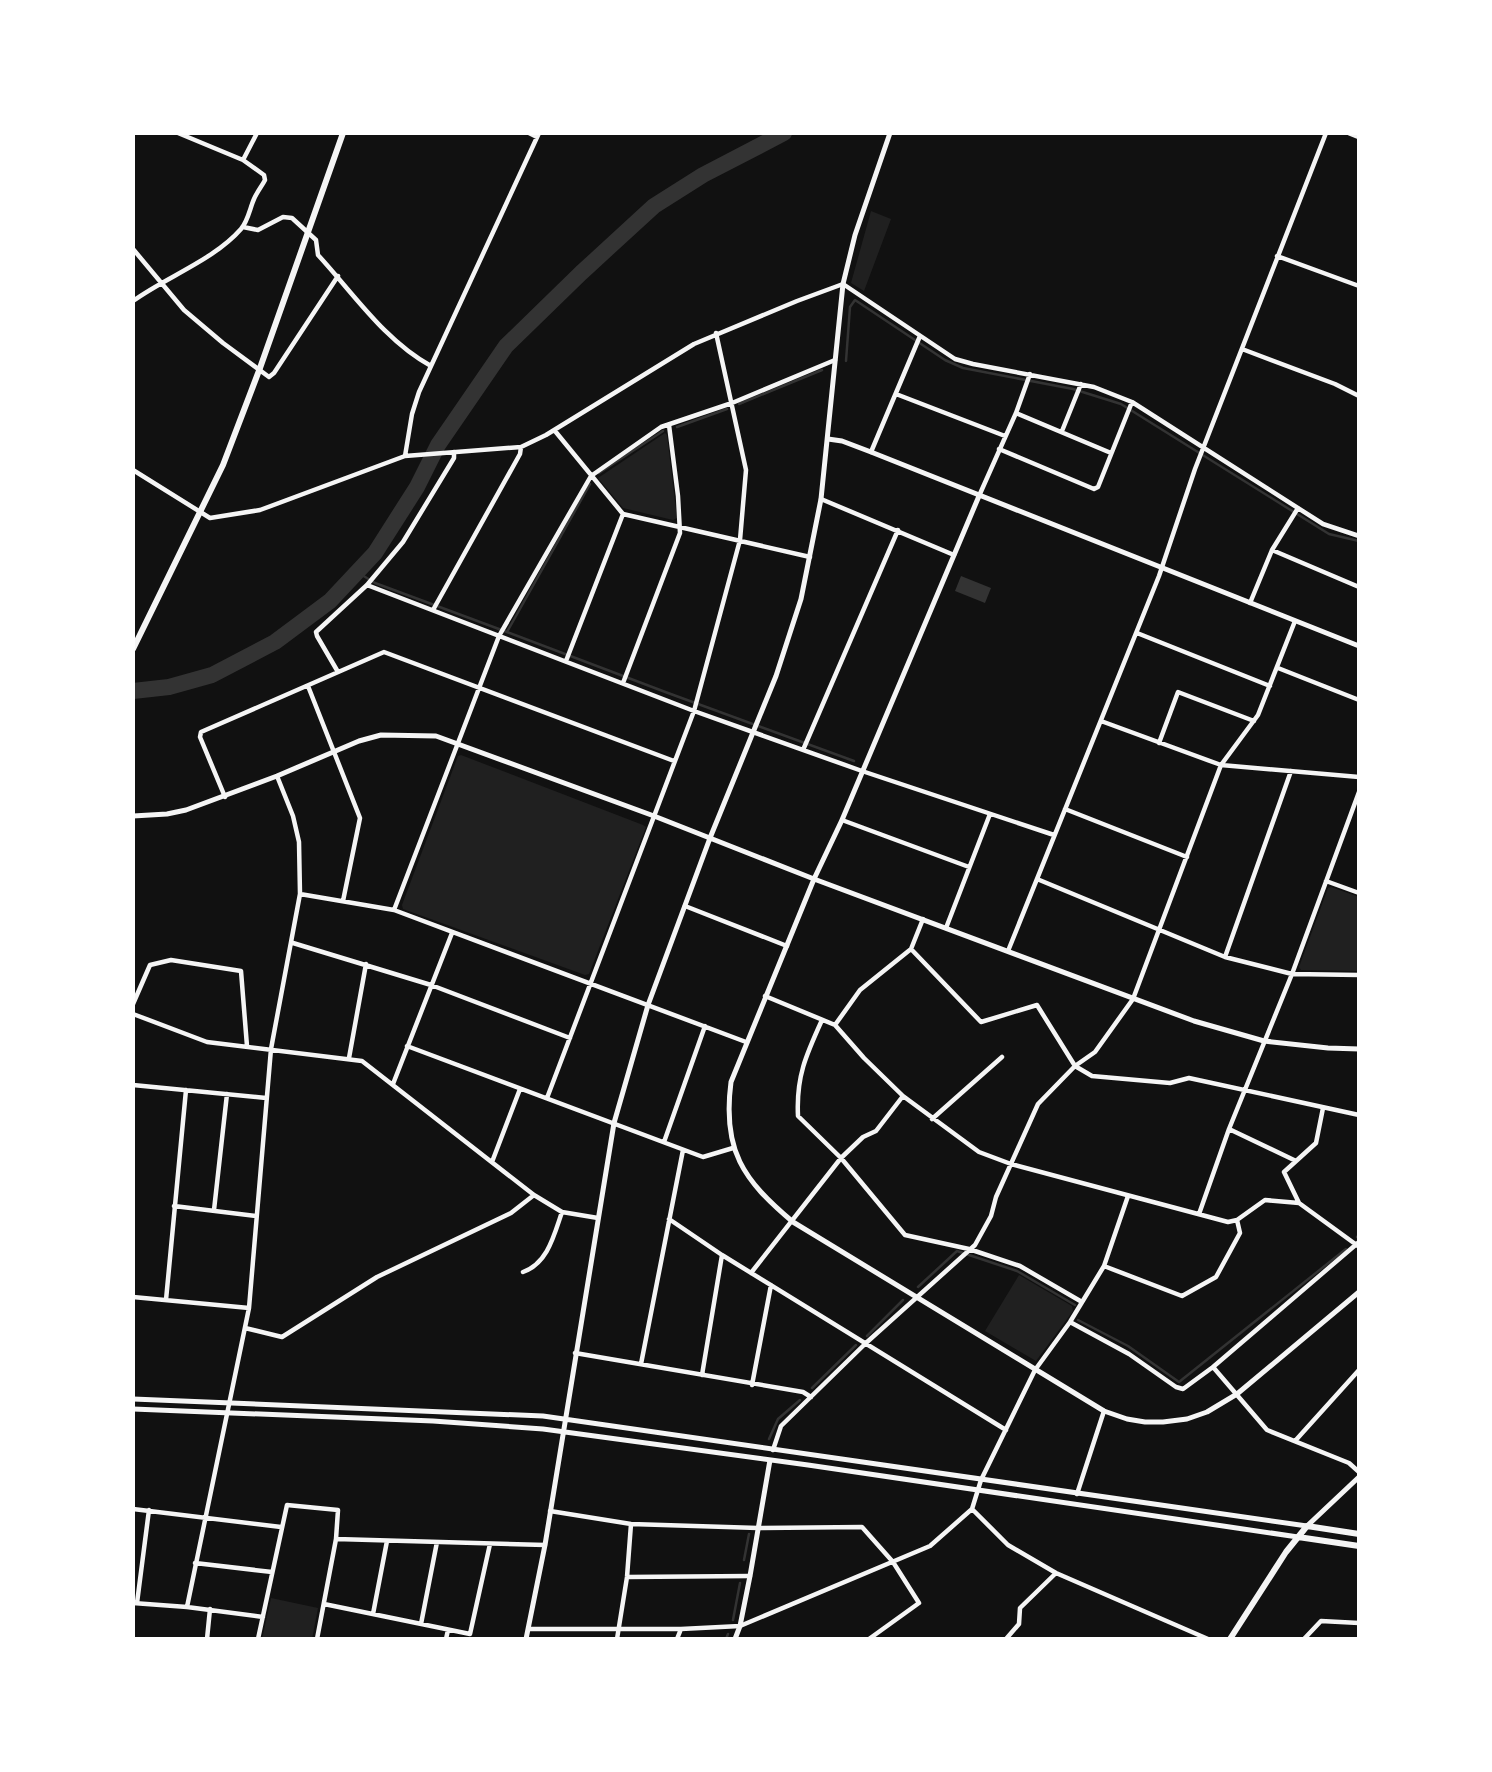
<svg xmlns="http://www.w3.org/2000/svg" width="1492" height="1772" font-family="'IBM Plex Sans',sans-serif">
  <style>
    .green { fill: #202020 }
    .water { fill: #333 }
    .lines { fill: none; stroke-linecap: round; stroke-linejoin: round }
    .stream { stroke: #333; stroke-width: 2.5 }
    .river { stroke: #333; stroke-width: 16 }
    .minor { stroke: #f5f5f5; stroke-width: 4.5 }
    .tertiary { stroke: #f5f5f5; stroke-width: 5 }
    .primary { stroke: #f5f5f5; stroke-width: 6 }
  </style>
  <rect width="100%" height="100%" fill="#111"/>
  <path class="green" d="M871 211 891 219 864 291 851 283Z
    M665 433 667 435 677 518 673 520 623 508 598 478Z
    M461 755 643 825 646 827 589 974 585 975 403 909 402 905 458 756Z
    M1331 887 1359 897V971L1301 970 1299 967 1328 888Z
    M1019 1275 1072 1306 1073 1311 1036 1361 985 1331Z
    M271 1598 318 1608 312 1639H262Z"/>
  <path class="water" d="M961 576 991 588 985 603 955 591Z"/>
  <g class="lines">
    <path class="stream" d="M846 361 850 307 855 300 945 360 963 368 1073 389 1121 404 1329 534 1359 541
      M739 404 822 370
      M677 427 727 409
      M599 473 663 431
      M357 572 375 583 507 632 590 484
      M507 632 668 693 854 761
      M1357 1237 1359 1235
      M918 1287 957 1251 1017 1271 1075 1305
      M1078 1320 1128 1346 1179 1382 1346 1249
      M867 1336 903 1300
      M812 1388 856 1345
      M769 1439 778 1419 800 1400
      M744 1560 749 1534
      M733 1620 740 1583
      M726 1639 728 1634"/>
    <path class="river" d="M133 691 169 687 212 675 275 642 330 601 375 553 417 487 438 445 506 346 581 273 654 206 703 175 784 133"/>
    <path class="minor" d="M178 133 243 160
      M529 133 537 137
      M243 227 258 230 283 217 292 218 316 240 318 255C353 293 385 341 431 366
      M133 249 184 310 223 343 269 377 274 373 338 276
      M1277 256 1359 286
      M133 301C166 277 214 260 241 229 248 221 250 208 254 199 257 192 262 186 265 180L264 175 243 160 257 133
      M1242 349 1335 384 1359 396
      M896 394 1005 436
      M1016 413 1111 453
      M555 431 623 514 810 557
      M1062 431 1081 384
      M999 449 1094 489 1098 487 1132 402
      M871 452 920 336
      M405 456 412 414 419 392 539 133
      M133 470 210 518 260 510 405 456 521 447 546 435 694 344 797 301 843 284 955 359 973 364 1094 387 1132 402 1323 524 1359 536
      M979 496 1016 413 1030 374
      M821 499 954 555
      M1272 550 1359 587
      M367 585 694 711 862 771 1054 835
      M1250 603 1272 550 1298 508
      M433 610 520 454 521 447
      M1137 633 1270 686
      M566 661 623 514
      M1278 668 1359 700
      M338 672 317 636 316 632 367 585 403 542 454 458V452
      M623 683 680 533 678 496 669 425
      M308 686 360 818 343 901
      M1101 721 1221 765 1359 777
      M1159 743 1178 692 1254 721
      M803 750 898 530
      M225 797 200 737 201 732 384 652 674 761
      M1065 809 1187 857
      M842 820 969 867
      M1037 879 1225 957 1292 974 1359 975
      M1326 881 1359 893
      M300 894 394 910 746 1042
      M685 906 787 946
      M394 910 499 636 591 476 661 427 732 403 835 360
      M946 928 990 814
      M293 943 431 985 570 1038
      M911 949 981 1022 1037 1005 1075 1066 1092 1076 1170 1083 1189 1078 1359 1115
      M1008 951 1159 576 1195 469 1326 133
      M1225 957 1291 771
      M765 996 835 1025 864 1058 903 1096 979 1152 1011 1164 1228 1222 1237 1220 1265 1200 1299 1203
      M133 1004 150 965 171 960 241 971 247 1046
      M133 1014 207 1042 362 1061 534 1195 562 1212 598 1218
      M822 1020C806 1055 796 1077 798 1116L841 1158 905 1235 969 1249 1020 1266 1082 1302
      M835 1025 860 990 911 949 923 919
      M407 1046 703 1157 733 1148
      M349 1058 366 964
      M393 1084 452 933
      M133 1085 266 1098
      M547 1098 694 711 740 540 746 470 716 333
      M1323 1108 1316 1143 1284 1172 1299 1203 1358 1246
      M932 1119 1002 1057
      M1229 1129 1294 1160
      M664 1142 705 1026
      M492 1162 520 1089
      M174 1206 256 1216
      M214 1210 227 1094
      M1199 1214 1229 1129 1292 974 1359 792
      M669 1219 722 1255 1006 1430
      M1104 1266 1128 1196
      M523 1272C548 1263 554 1235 562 1212
      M751 1273 841 1158 863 1137 876 1131 903 1096
      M133 1297 249 1308
      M166 1300 186 1090
      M1070 1322 1129 1354 1176 1387 1183 1389 1213 1367 1359 1242
      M245 1328 282 1337 377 1277 511 1213 534 1195
      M575 1353 803 1392 811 1397
      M641 1364 683 1150
      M1213 1367 1267 1430 1349 1463 1359 1472
      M702 1375 722 1255
      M752 1385 771 1285
      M1295 1441 1359 1370
      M773 1450 781 1426 866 1343 975 1245 991 1216 996 1197 1038 1104 1075 1066 1095 1052 1133 999 1221 765 1258 715 1295 621
      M1077 1494 1104 1411
      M133 1509 281 1527
      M972 1509 1008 1545 1056 1573 1208 1639
      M550 1511 631 1524 758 1528 862 1527 893 1562 919 1603 869 1639
      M336 1539 545 1545
      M195 1563 272 1572
      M627 1577 750 1576
      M133 1603 187 1607 263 1617
      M137 1603 149 1510
      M324 1604 470 1634 490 1544
      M187 1607 249 1308 271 1049 300 894 299 842 293 816 277 776
      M373 1614 387 1541
      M421 1624 437 1542
      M529 1629H681L740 1626 930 1546 972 1509 981 1480 1035 1370 1070 1322 1104 1266 1182 1296 1216 1277 1240 1233 1237 1220
      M207 1639 210 1609
      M258 1639 287 1505 338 1510 336 1539 317 1639
      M446 1639 448 1630
      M617 1639 627 1577 631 1524
      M677 1639 681 1629
      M1006 1639 1019 1624 1020 1608 1056 1573
      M1304 1639 1321 1621 1359 1623"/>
    <path class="tertiary" d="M1349 133 1359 137
      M828 439 842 441 871 452 1359 646
      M979 496 842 820 814 879 731 1082C722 1150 743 1180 793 1222L1104 1411 1127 1419 1145 1422H1163L1187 1419 1207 1412 1237 1394 1359 1292
      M133 816 167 814 186 810 277 776 359 741 381 735 436 736 654 816 814 879 1194 1021 1264 1041 1328 1048 1359 1049
      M133 1399 543 1416 1307 1526 1359 1477
      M133 1409 433 1421 543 1429 808 1465 1298 1537
      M526 1639 545 1545 614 1123 648 1005 710 838 776 676 801 599 821 499 843 284 855 235 890 133
      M735 1639 740 1626 750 1576 770 1460"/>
    <path class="primary" d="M133 649 223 465 260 368 343 133
      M1298 1537 1359 1546
      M1230 1639 1286 1552 1307 1526 1359 1534"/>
  </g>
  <rect width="1492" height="1772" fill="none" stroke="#ffffff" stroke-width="270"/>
</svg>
